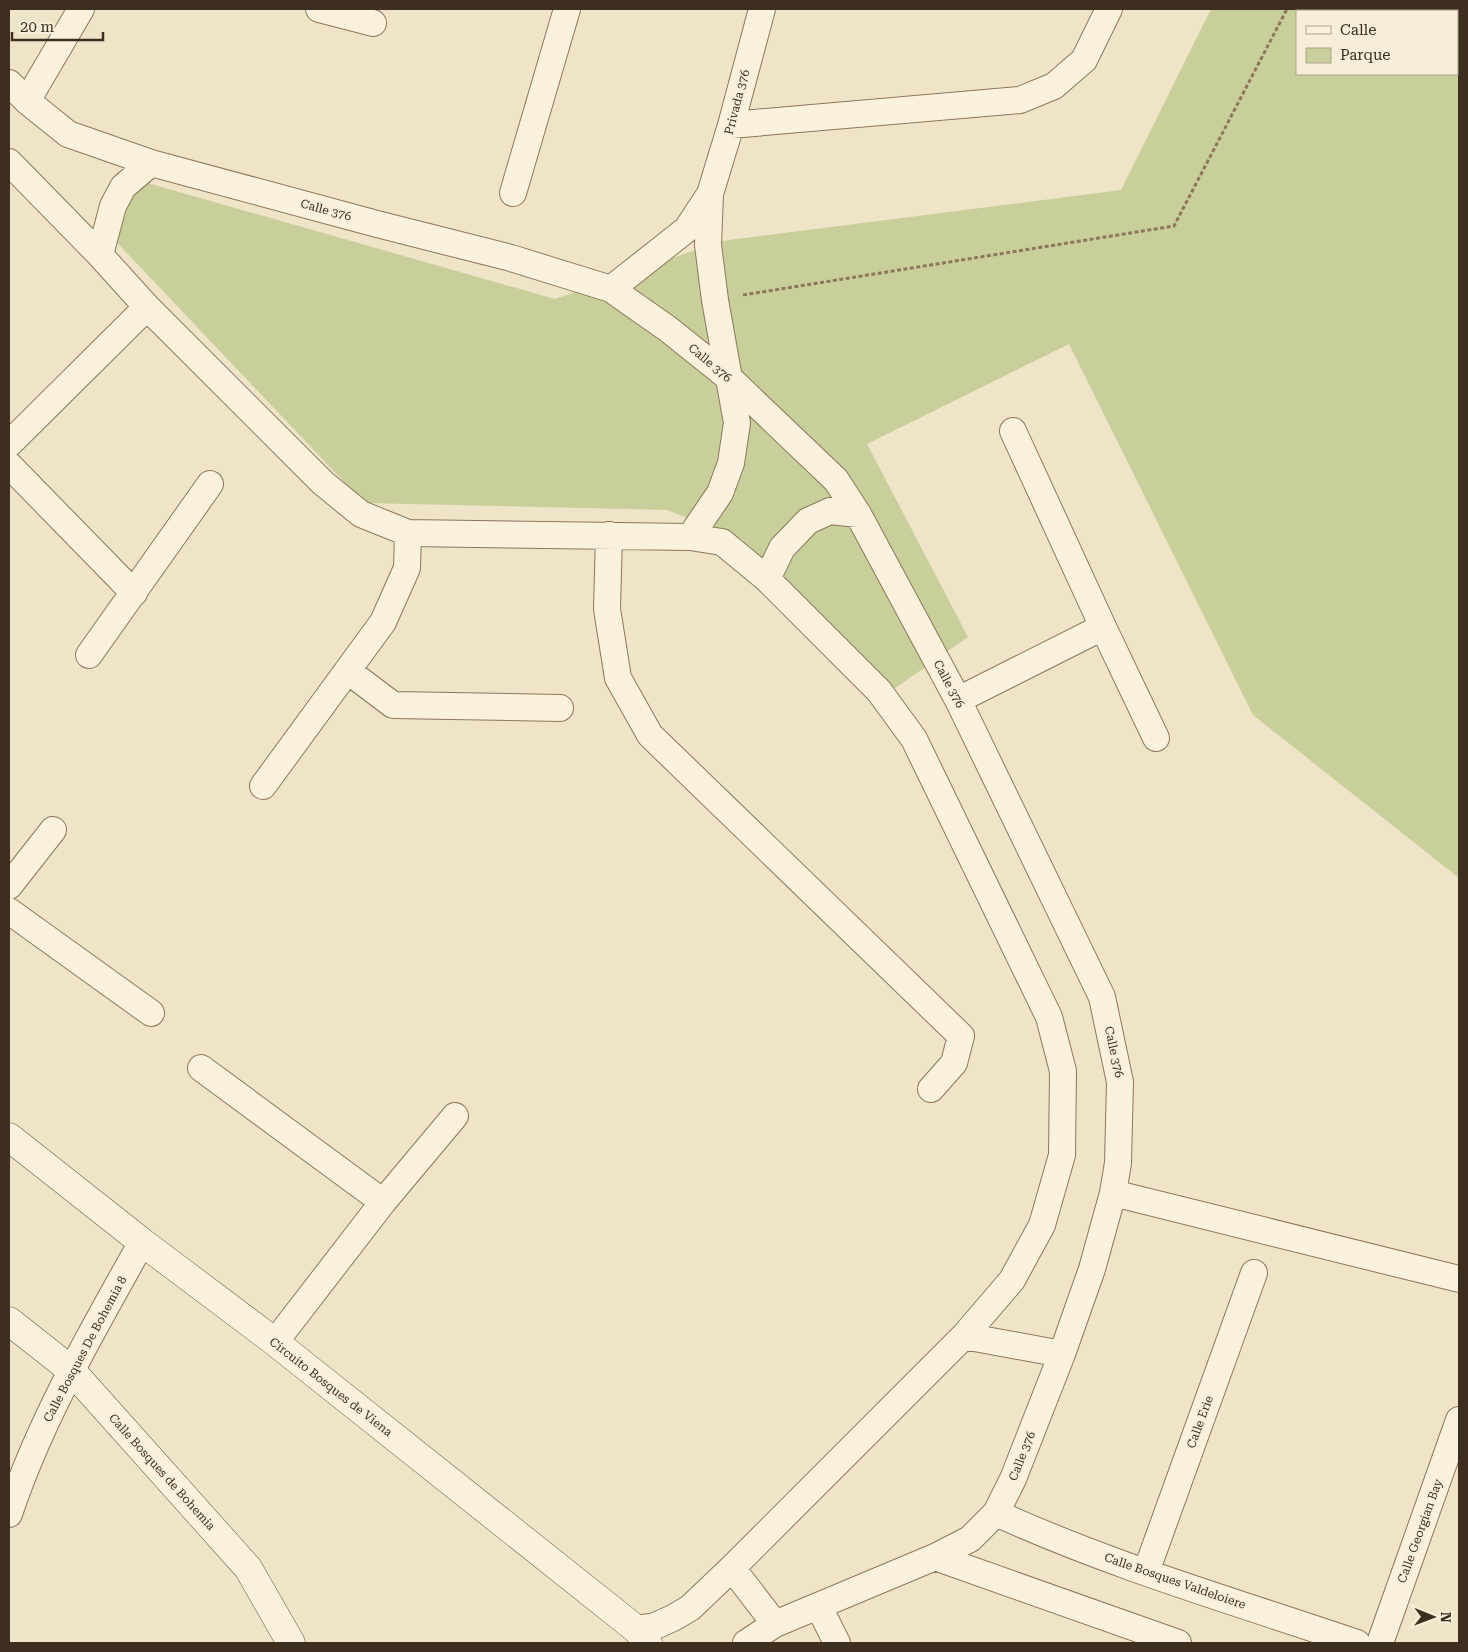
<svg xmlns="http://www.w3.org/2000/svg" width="1468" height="1652" font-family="'Roboto Serif',serif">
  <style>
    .green { fill: #c9cf9b; fill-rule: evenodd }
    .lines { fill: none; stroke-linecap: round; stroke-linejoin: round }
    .minor-casing { stroke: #8d765c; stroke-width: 28 }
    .secondary-casing { stroke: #6f573f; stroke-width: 29 }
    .path { stroke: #8d765c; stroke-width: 3; stroke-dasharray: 4 2.5; stroke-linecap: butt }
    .minor { stroke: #faf1dc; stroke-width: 26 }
    .secondary { stroke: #faf1dc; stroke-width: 28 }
    .labels { text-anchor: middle; stroke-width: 4; stroke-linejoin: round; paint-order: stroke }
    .street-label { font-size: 12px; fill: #3d2e20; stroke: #f7eed8 }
  </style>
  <rect width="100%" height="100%" fill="#f0e4c8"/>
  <path class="green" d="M1211 9H1459V878L1253 715 1069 344 867 444 968 637 884 696 741 539 667 510 364 503 106 231 144 182 555 299 721 241 1121 190ZM1297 11H1457V74H1297Z"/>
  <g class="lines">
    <defs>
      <path id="minor" d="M319 9 373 23
        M9 83 27 101 68 134 151 163 377 224 511 258 611 289 668 329 728 377 836 480 858 514 958 700 1102 997 1120 1082 1118 1163 1113 1193 1092 1269 1062 1354 1013 1479 996 1513 970 1539 935 1557 775 1624 746 1643
        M27 101 81 9
        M731 125 1020 100 1054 86 1084 60 1109 9
        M9 162 100 255 147 307 323 483 361 514 408 533 690 537 722 542 767 579 879 691 914 739 1049 1017 1063 1071 1062 1155 1042 1225 1012 1280 964 1336 732 1568 690 1608 673 1618 655 1626 636 1629
        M513 193 567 9
        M100 255 113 206 123 187 151 163
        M611 289 687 229 710 194
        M1013 431 1103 627 1156 738
        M9 444 147 307
        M9 465 134 593
        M609 535 607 609 618 678 650 735 961 1036 954 1063 931 1089
        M690 537 720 493 731 463 737 423 715 300 708 245 710 194 731 125 762 9
        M767 579 782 548 808 521 830 511 858 514
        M89 655 210 484
        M348 671 393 705 560 708
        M958 700 1103 627
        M263 786 383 622 407 568 408 533
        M9 886 53 830
        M9 911 151 1013
        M201 1068 383 1202
        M1113 1193 1459 1279
        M964 1336 1062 1354
        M275 1342 383 1202 455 1116
        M996 1513C1112 1566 1236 1602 1357 1643
        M9 1514C41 1418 93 1330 142 1242
        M935 1557 1178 1643
        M732 1568 775 1624
        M1146 1572 1254 1273
        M819 1607 837 1643
        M1380 1643 1459 1420"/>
      <path id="secondary" d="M9 1137 142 1242 275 1342 636 1629 648 1643
        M9 1321 71 1370 248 1568 291 1643"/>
    </defs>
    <use href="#minor" class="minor-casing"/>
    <use href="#secondary" class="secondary-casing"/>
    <path class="path" d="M743 295 1174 226 1287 9"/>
    <use href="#minor" class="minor"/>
    <use href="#secondary" class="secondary"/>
  </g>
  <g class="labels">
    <g class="street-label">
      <text transform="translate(737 102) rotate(-75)" y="4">Privada 376</text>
      <text transform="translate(326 210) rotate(15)" y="4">Calle 376</text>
      <text transform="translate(710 363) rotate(40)" y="4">Calle 376</text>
      <text transform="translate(949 684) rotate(62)" y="4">Calle 376</text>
      <text transform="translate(1114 1052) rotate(78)" y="4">Calle 376</text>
      <text transform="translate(85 1349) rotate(-62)" y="4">Calle Bosques De Bohemia 8</text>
      <text transform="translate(331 1387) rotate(38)" y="4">Circuito Bosques de Viena</text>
      <text transform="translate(1200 1422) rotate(-70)" y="4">Calle Erie</text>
      <text transform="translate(1022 1456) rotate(-68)" y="4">Calle 376</text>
      <text transform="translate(162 1472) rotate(48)" y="4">Calle Bosques de Bohemia</text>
      <text transform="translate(1420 1531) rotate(-70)" y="4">Calle Georgian Bay</text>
      <text transform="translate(1175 1581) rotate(19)" y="4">Calle Bosques Valdeloiere</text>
    </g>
  </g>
  <rect width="1468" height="1652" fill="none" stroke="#3d2e20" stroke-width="20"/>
  <rect x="1296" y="10" width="162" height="65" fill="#f7eed8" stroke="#ada18e"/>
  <rect x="1306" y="26" width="25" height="8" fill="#faf1dc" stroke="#ada18e"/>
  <text x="1340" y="35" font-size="15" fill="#3d2e20">Calle</text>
  <rect x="1306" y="48" width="25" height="15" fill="#c9cf9b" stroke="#ada18e"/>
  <text x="1340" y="60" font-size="15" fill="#3d2e20">Parque</text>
  <g transform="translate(1433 1617) rotate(91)" stroke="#f7eed8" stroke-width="4" paint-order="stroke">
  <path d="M0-4L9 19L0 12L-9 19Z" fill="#3d2e20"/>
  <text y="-8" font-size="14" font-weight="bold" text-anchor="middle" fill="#3d2e20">N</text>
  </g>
  <path d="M12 32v8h91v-8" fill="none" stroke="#3d2e20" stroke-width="2.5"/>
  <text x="20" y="32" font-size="15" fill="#3d2e20" stroke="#f7eed8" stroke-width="4" paint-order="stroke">20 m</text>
</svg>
